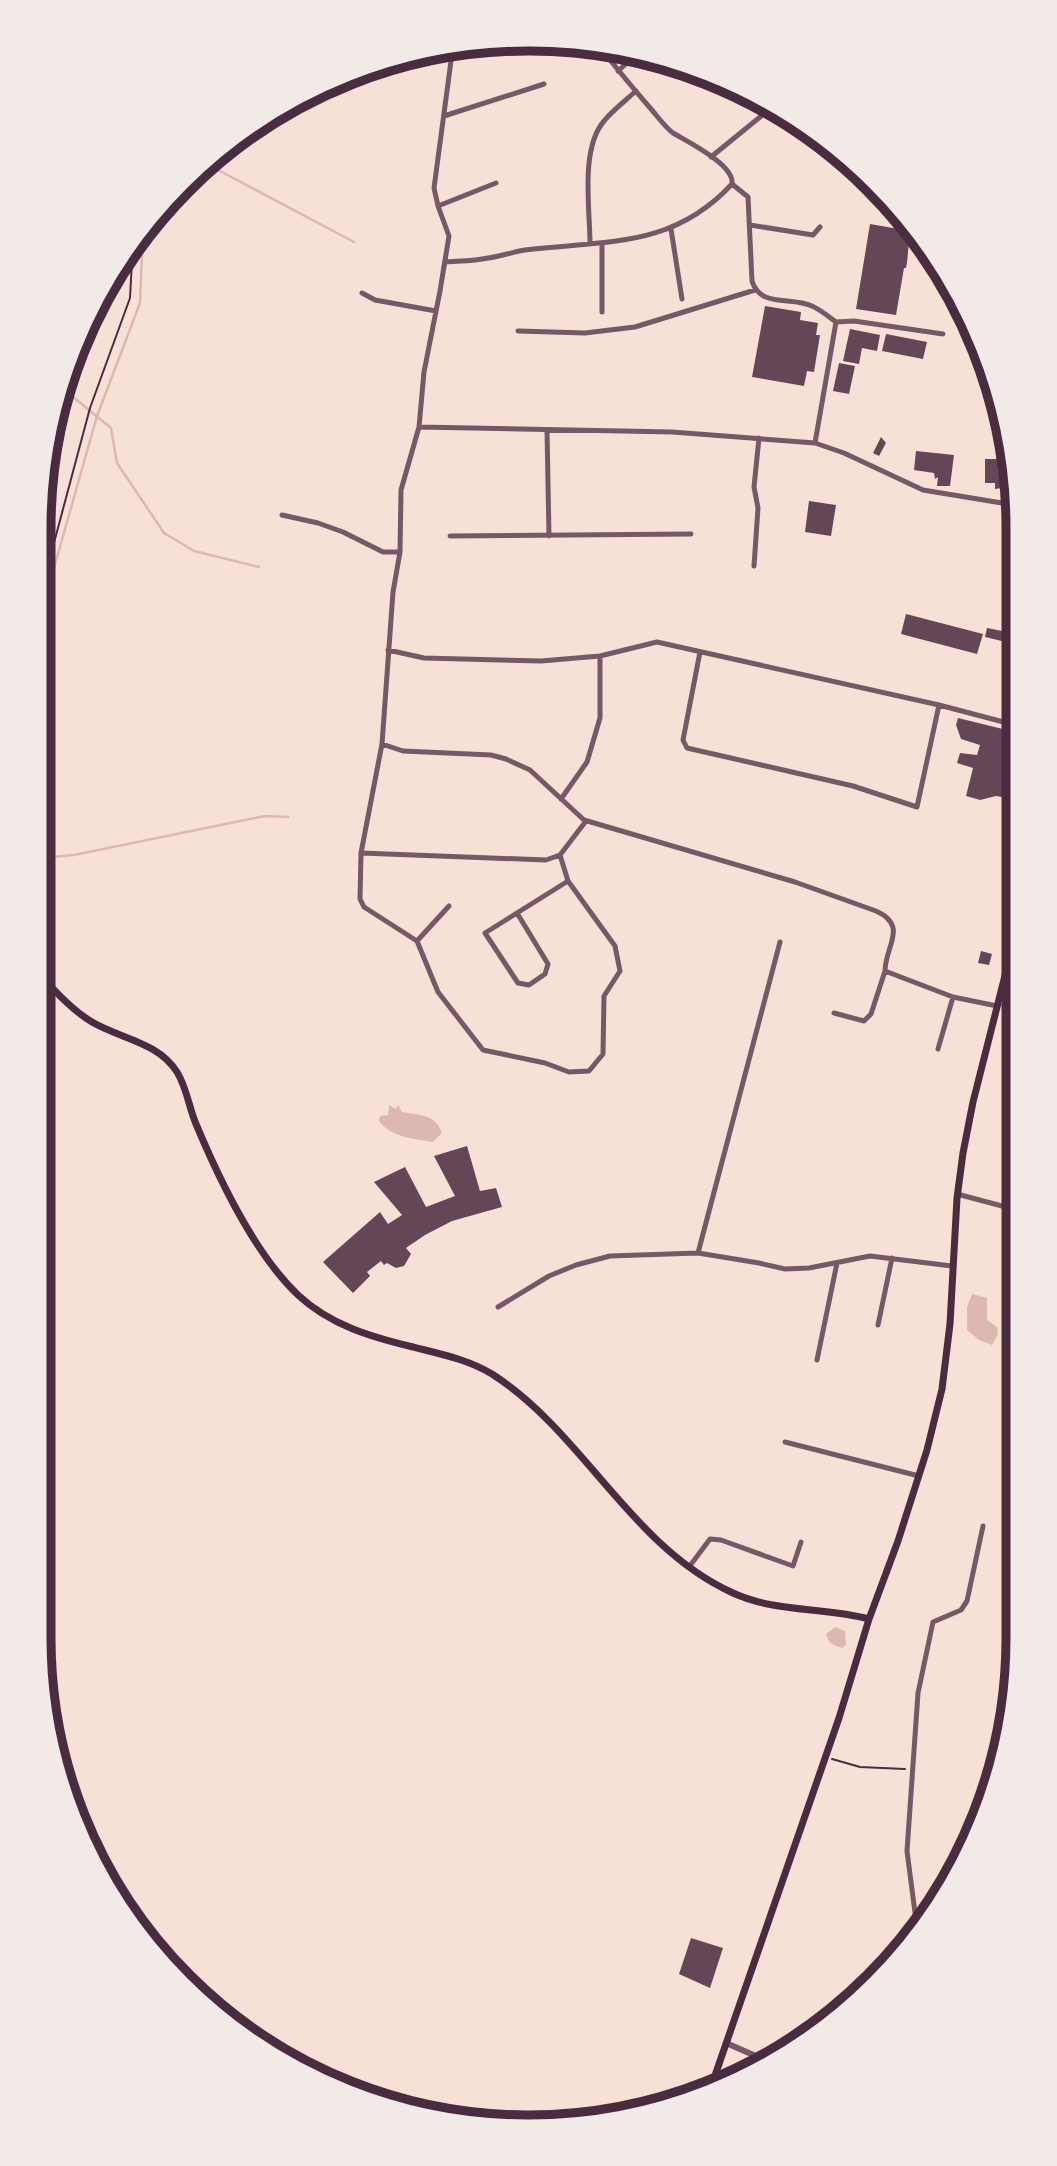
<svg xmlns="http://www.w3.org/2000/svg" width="1057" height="2166" font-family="Helvetica,sans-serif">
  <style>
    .water { fill: #dcb8b0 }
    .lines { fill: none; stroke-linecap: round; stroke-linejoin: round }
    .stream { stroke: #dcb8b0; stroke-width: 2.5 }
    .building { fill: #644757 }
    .path { stroke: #4a2c40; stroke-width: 2 }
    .minor { stroke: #755966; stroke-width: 5 }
    .tertiary { stroke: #755966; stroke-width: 6 }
    .secondary { stroke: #4a2c40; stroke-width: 7 }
    .rim { fill: none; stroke: #4a2c40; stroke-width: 9 }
  </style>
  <rect width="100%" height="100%" fill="#f7e1d7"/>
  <path class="water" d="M389 1105 396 1109 398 1105 402 1112C419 1115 436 1114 442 1133L433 1142C415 1139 390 1137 379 1121L380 1116 388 1115Z
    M972 1294 987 1298V1320L997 1327 998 1334 992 1345 979 1340 967 1330V1307Z
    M835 1627 845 1631 846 1645 842 1648C833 1644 829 1645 826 1634Z"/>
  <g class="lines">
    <path class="stream" d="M205 163 354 242
      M62 388 111 428 117 463 164 533 194 551 259 567
      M39 621 97 416 140 303 143 230
      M39 858 74 855 265 816 288 817"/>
  </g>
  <path class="building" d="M870 224 910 231 907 263 906 268H904L896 315 856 309Z
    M765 306 801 312 800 320 818 323 816 335H820L814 372 807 371 804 386 752 377Z
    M850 329 880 335 877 351 862 348 859 364 843 361Z
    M886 334 927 342 923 359 882 351Z
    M839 363 855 366 849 394 833 391Z
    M881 437 886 443 879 456 873 453Z
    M916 451 954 455 950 486H937L938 477 935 479 934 473 914 470Z
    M985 459H1013L1014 483H1002V488L995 489V483H985Z
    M809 501 836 505 831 536 805 532Z
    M1015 586V600H1009V587Z
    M906 614 983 634 977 654 901 634Z
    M987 628 1007 632 1006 636 1015 638V649L1005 647 1006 642 985 637Z
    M958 718 1015 732V799L996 796 980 800 966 796 973 768 957 763 960 753 977 755 980 745 961 739 956 725Z
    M981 951 992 954 989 965 978 963Z
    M467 1146 480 1191 496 1188 502 1207 452 1221 425 1235 406 1248 411 1254 404 1266 396 1268 387 1263 384 1265 381 1261 367 1272 370 1276 353 1293 323 1262 380 1212 388 1224 402 1215 374 1182 405 1167 426 1207 455 1196 434 1156Z
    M691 1938 723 1948 710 1988 679 1974Z"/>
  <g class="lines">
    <path class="path" d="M39 599 90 408 130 298 133 242
      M1005 1006 1016 1009
      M832 1759 860 1767 905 1769"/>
    <path class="minor" d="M453 46 434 188 438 206 449 236 440 291 424 372 419 427 401 490 400 552 393 592 382 744 361 853 360 899 364 907 417 941 438 992 483 1050 545 1063 569 1072 589 1071 603 1054 604 996 620 971 615 946 568 881 560 855
      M599 46C616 68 633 88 651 109 658 117 665 127 673 133 688 142 735 165 732 184
      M618 71 639 52
      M444 116 544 84
      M711 157 771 108
      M732 184 748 197 752 281C760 308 791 296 812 306 821 310 829 317 836 322L815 443
      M438 206 496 183
      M750 225 813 235 820 227
      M671 229 682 299
      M590 244C590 209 580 149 604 121 613 110 625 101 636 91
      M446 262C460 261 475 261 488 258 501 256 513 252 525 250 606 240 672 249 732 184
      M362 293 375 300 436 311
      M602 312V243
      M836 322 854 321 943 334
      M518 331 585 333 635 327 755 290
      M419 427 672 432 815 443 844 453 923 490 1014 505
      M547 430 549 536
      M282 515 318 523 343 532 383 552H400
      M450 536 691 534
      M754 566 758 508 754 487 759 438
      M388 650 424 658 541 661 600 656 657 642 939 705 1015 725
      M700 652 683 740 687 748 853 786 917 807 939 705
      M382 744 403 751 491 755 506 759 530 770 584 820 795 882 876 911C909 926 885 946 885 971L953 997 997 1006
      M561 799 587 762 600 718V656
      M361 853 546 860 560 855 586 821
      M517 913 548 964 545 974 529 985 518 983 485 933 568 881
      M417 941 449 906
      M834 1013 864 1021 871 1014 885 971
      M938 1049 953 997
      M957 1194 1017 1210
      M698 1253 780 942
      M498 1307 549 1276 576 1265 610 1256 698 1253 759 1263 785 1269 809 1268 870 1256 952 1266
      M878 1325 892 1258
      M817 1360 837 1263
      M785 1442 919 1476
      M689 1567 710 1539 721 1540 793 1566 801 1542
      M917 1928 907 1851 918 1693 933 1622 961 1610 967 1601 983 1526"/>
    <path class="tertiary" d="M726 2043 770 2062"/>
    <path class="secondary" d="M39 974C55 991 72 1010 92 1022 121 1039 158 1042 177 1072 187 1088 189 1108 196 1124 219 1179 255 1254 298 1295 330 1325 371 1337 413 1347 440 1354 467 1359 492 1374 584 1433 631 1547 733 1593 777 1613 824 1607 869 1619
      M711 2087 839 1718 869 1619 898 1541 927 1450 942 1389 950 1324 957 1198 963 1153 973 1102 1016 932"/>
  </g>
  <path d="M0 0H1057V2166H0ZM528 51H529A477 477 0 0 1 1006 528V1638A477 477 0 0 1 529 2115H528A477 477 0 0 1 51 1638V528A477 477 0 0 1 528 51Z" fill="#f1eae7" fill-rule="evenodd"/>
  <path class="rim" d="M528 51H529A477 477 0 0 1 1006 528V1638A477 477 0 0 1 529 2115H528A477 477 0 0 1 51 1638V528A477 477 0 0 1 528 51Z"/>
</svg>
